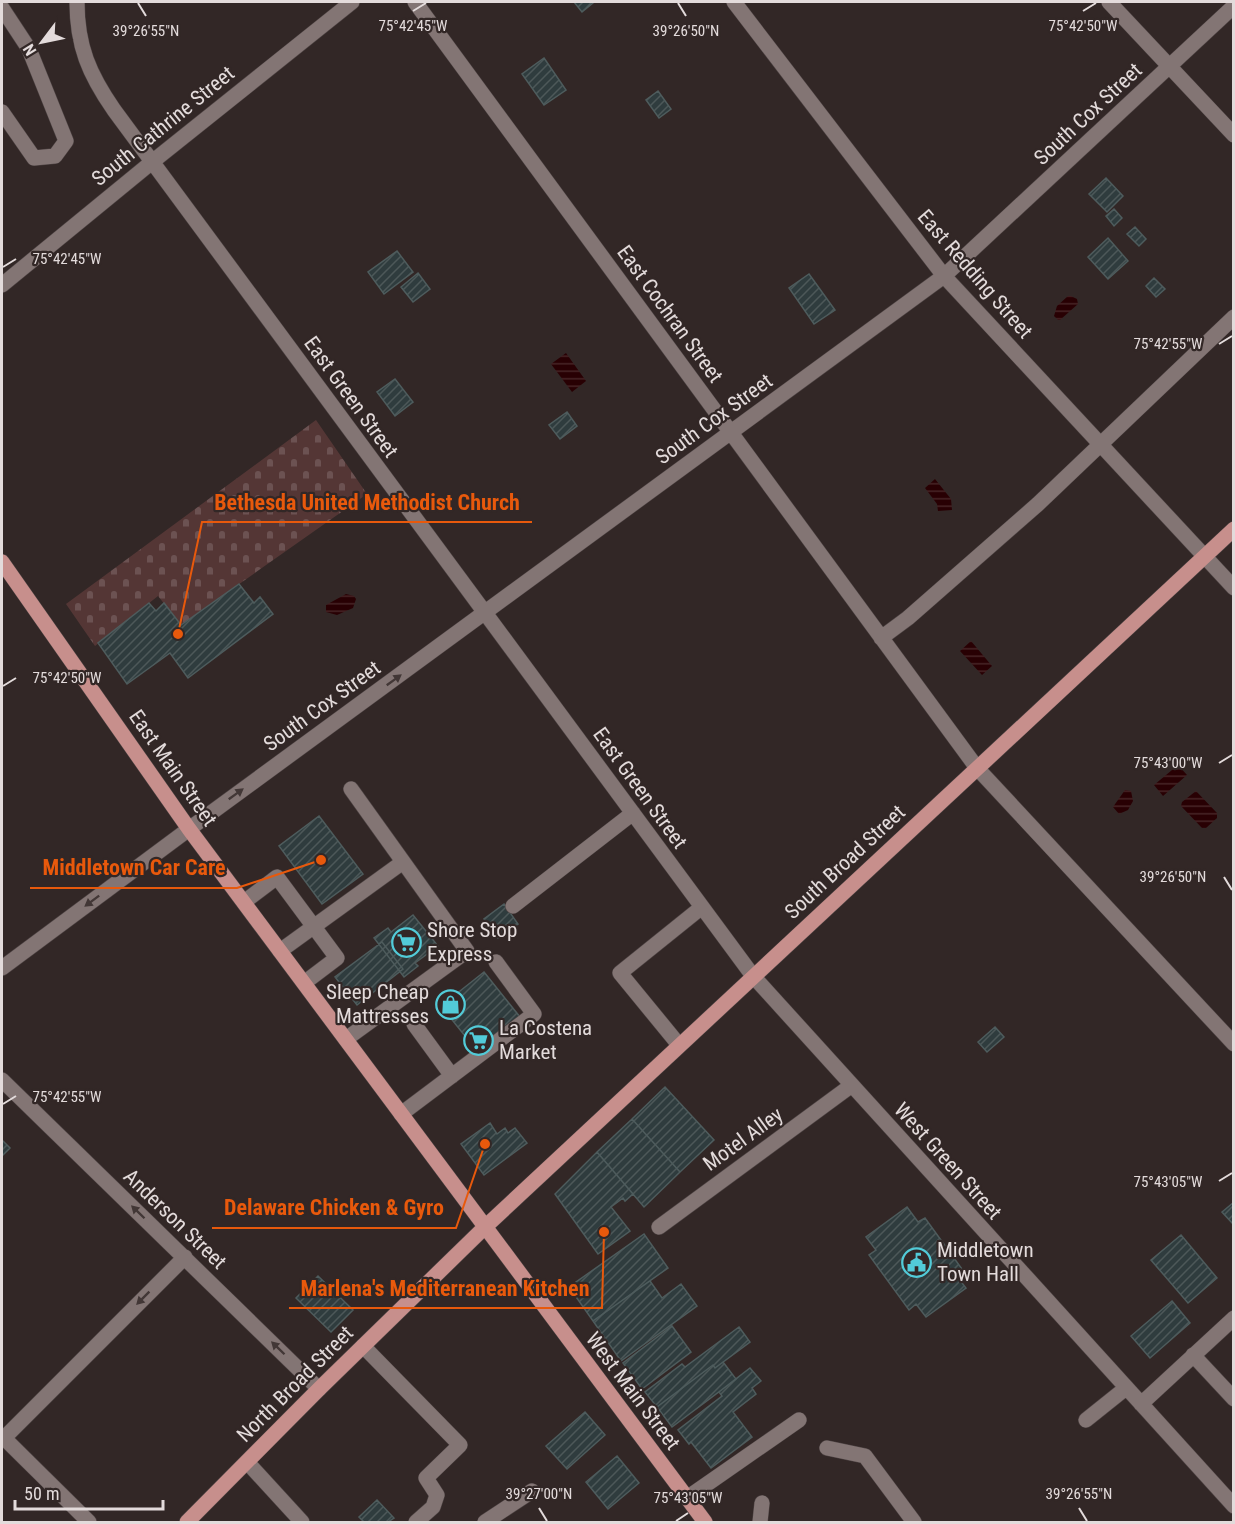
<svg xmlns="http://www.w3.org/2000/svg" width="1235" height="1524" font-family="'Roboto Condensed',sans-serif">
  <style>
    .cemetery { fill: url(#cemetery-stones) }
    .water { fill: url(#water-rules) }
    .building { fill: url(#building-hatch); stroke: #4e5c5d; stroke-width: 1.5 }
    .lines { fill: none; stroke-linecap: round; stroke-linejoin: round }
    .minor-casing { stroke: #4e4444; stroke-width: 16 }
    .major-casing { stroke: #4e4444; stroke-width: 16 }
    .minor { stroke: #837574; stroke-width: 15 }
    .major { stroke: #c78f8c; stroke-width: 15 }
    .oneway { fill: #423736 }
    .ticks { fill: none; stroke: #e3dbdb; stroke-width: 2 }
    .labels { text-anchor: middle; stroke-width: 4.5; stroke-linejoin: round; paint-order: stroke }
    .street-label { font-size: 21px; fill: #e3dbdb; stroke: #322726 }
    .poi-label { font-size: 21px; fill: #e3dbdb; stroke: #322726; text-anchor: start }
    .ticks-label { font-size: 15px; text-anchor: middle; fill: #e3dbdb; stroke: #322726; stroke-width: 4.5; stroke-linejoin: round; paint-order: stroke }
    .leader { fill: none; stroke: #e8590c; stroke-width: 2 }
    .callout-dot { fill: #e8590c; stroke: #322726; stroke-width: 2 }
    .callout-label { font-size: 22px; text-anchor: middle; font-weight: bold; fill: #e8590c; stroke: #322726; stroke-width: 4.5; stroke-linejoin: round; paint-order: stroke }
  </style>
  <defs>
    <pattern id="cemetery-stones" width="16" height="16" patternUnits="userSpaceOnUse" patternTransform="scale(1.5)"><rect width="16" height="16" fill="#543635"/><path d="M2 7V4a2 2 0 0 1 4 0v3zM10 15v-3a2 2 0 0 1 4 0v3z" fill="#6c5252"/></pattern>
    <pattern id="water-rules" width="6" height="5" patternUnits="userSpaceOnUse" patternTransform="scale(1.5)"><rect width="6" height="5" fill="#280003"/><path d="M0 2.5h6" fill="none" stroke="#472527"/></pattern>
    <pattern id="building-hatch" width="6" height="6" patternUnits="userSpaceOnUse" patternTransform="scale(1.5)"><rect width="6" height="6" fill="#2f3c3e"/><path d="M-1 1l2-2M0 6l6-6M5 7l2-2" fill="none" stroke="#4d5859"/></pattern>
  </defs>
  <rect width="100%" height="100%" fill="#322726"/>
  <path class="cemetery" d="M316 420 367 494 181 625 158 596 95 646 66 604Z"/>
  <path class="water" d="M1068 296H1071L1077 299 1078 304 1060 320H1058L1054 316 1057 306Z
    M566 353 586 381 572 392 551 364Z
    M935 479 951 499 952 510 938 511 937 504 925 488Z
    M346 594 354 596 356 599 353 608 337 615 326 612V605Z
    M971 641 992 666 982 675 960 651Z
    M1178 765 1187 775 1163 796 1154 785Z
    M1125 790 1131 791 1133 801 1128 810 1119 814 1113 807Z
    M1196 791 1217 813V818L1206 828H1202L1181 806 1182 802Z"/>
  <path class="building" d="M574 2H592L593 3 582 12Z
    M544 58 566 90 544 105 522 74Z
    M658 91 671 109 659 118 646 100Z
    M1106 178 1123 196 1107 212 1089 194Z
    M1114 209 1122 218 1114 226 1106 216Z
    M1135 227 1146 239 1139 246 1127 234Z
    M1108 238 1128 261 1108 279 1088 257Z
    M397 251 413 272 384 294 368 272Z
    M418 273 430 289 413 302 401 287Z
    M809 274 835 310 814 324 789 288Z
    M1154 278 1165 289 1156 297 1146 286Z
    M395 379 413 402 395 416 377 392Z
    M567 412 577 426 560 439 549 425Z
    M239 584 254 603 260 597 273 614 188 678 170 653 127 684 98 643 149 603 156 611 164 603 181 625Z
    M319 816 363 874 322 904 279 846Z
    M504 904 518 924 498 938 484 919Z
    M413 915 438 946 415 963 418 966 404 977 374 938 388 928 391 932Z
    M382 942 403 969 357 1005 335 977Z
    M484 972 520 1017 477 1051 441 1006Z
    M995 1027 1004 1037 987 1052 978 1042Z
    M665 1087 714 1140 680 1172 632 1119Z
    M632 1119 680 1172 644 1207 597 1152Z
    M490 1123 497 1134 505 1128 508 1133 515 1128 527 1143 484 1175 461 1144Z
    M2 1140 10 1148 2 1156Z
    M597 1152 633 1194 625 1201 623 1198 611 1207 630 1231 598 1254 555 1194Z
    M1234 1202V1225L1222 1212Z
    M907 1207 918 1222 925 1218 962 1269 955 1274 966 1288 926 1317 916 1304 909 1310 869 1255 876 1250 866 1237Z
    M644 1234 668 1268 593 1321 569 1287Z
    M1181 1235 1217 1278 1188 1303 1151 1260Z
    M318 1276 353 1310 331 1332 296 1298Z
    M650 1281 662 1298 681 1284 697 1306 621 1361 593 1321Z
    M1172 1301 1190 1323 1150 1358 1131 1336Z
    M672 1326 691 1352 642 1389 623 1363Z
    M739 1327 750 1342 715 1368 713 1365 657 1407 645 1392 682 1364 685 1367Z
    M723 1362 736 1379 672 1427 657 1407 713 1365 715 1368Z
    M750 1368 761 1381 752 1388 756 1394 733 1412 752 1437 711 1468 691 1442 689 1444 678 1430 722 1396 719 1392Z
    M585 1412 605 1435 567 1469 546 1446Z
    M617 1456 639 1483 608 1509 586 1482Z
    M377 1500 394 1518 388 1522H364L359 1517Z"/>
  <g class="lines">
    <defs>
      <path id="minor" d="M77 2C77 46 89 74 114 110L753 976 1234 1506
        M415 2 977 768 1234 1044
        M734 2 944 276 1234 588
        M1109 2 1234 135
        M2 8 29 49 66 141 55 156 34 158 2 112
        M2 285 152 162 352 2
        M881 638 908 618 1038 504 1234 317
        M244 902 277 877 337 958 304 983
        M513 906 633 813
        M280 951 403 862
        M2 968 189 829 944 276 1234 6
        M414 1024 452 1076
        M346 1039 467 951 351 789
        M679 1045 620 973 702 907
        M2 1080 319 1389
        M401 1114 534 1014 496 962
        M659 1227 852 1085
        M363 1346 460 1445 426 1478 437 1495 433 1507 416 1522
        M1193 1355 1234 1399
        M1141 1404 1234 1318
        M1086 1420 1126 1388
        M2 1436 89 1522
        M4 1438 185 1257
        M827 1448 865 1456 914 1522
        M247 1462 302 1522
        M687 1498 799 1420
        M485 1522 532 1491
        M760 1522 762 1503"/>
      <path id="major" d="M2 562 189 829 705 1522
        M187 1522 319 1389 485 1227 1234 529"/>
    </defs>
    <use href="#minor" class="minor-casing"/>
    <use href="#major" class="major-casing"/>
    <use href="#minor" class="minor"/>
    <use href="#major" class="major"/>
  </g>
  <defs><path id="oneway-solid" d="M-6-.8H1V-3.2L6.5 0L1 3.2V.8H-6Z" transform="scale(1.5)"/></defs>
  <g class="oneway">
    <use href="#oneway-solid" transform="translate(394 680) rotate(-36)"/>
    <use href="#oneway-solid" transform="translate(236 794) rotate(-36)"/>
    <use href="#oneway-solid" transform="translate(92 901) rotate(143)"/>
    <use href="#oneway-solid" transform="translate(138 1212) rotate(-136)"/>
    <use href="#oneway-solid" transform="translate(143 1298) rotate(135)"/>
    <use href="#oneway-solid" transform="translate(278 1348) rotate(-136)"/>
  </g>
  <path class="ticks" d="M138 3 146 16M678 3 686 16M413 11 426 3M1083 11 1096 3M3 267 16 259M1219 344 1232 336M3 686 16 678M1219 763 1232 755M1224 877 1232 890M3 1104 16 1096M1219 1181 1232 1173M539 1508 547 1521M1079 1508 1087 1521M676 1521 688 1513"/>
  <defs>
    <symbol id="supermarket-ring" viewBox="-11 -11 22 22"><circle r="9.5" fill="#322726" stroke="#52cbd8" stroke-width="1.5"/><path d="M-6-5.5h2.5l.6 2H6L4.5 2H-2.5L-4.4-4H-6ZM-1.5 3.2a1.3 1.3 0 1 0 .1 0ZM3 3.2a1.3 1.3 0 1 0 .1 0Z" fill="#52cbd8"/></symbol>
    <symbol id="shop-ring" viewBox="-11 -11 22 22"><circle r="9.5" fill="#322726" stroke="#52cbd8" stroke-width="1.5"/><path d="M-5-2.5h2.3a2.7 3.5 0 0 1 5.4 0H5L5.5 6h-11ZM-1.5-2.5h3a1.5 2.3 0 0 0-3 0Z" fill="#52cbd8"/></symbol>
    <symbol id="civic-ring" viewBox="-11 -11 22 22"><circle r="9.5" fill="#322726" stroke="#52cbd8" stroke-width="1.5"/><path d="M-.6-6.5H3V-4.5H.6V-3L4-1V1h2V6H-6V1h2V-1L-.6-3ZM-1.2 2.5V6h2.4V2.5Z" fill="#52cbd8"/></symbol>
  </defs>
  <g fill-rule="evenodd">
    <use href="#supermarket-ring" x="390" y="926" width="33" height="33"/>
    <use href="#shop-ring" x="434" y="988" width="33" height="33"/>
    <use href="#supermarket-ring" x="462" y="1024" width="33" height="33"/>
    <use href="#civic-ring" x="900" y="1246" width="33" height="33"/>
  </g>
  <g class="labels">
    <g class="street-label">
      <text transform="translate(1088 114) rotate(-43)" y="7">South Cox Street</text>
      <text transform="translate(163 126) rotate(-39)" y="7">South Cathrine Street</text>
      <text transform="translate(975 274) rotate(49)" y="7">East Redding Street</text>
      <text transform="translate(670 314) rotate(54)" y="7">East Cochran Street</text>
      <text transform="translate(351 397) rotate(54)" y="7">East Green Street</text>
      <text transform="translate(714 419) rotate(-36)" y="7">South Cox Street</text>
      <text transform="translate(322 706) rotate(-36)" y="7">South Cox Street</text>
      <text transform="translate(173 768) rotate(55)" y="7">East Main Street</text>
      <text transform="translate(640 788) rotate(54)" y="7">East Green Street</text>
      <text transform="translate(845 862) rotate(-43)" y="7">South Broad Street</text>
      <text transform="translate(743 1139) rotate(-36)" y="7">Motel Alley</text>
      <text transform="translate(948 1161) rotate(48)" y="7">West Green Street</text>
      <text transform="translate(175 1219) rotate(44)" y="7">Anderson Street</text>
      <text transform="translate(295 1384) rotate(-45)" y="7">North Broad Street</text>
      <text transform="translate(633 1391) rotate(53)" y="7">West Main Street</text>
    </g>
    <g class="poi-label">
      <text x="427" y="937">Shore Stop<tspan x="427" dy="24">Express</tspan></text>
      <text x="429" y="999" text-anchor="end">Sleep Cheap<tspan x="429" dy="24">Mattresses</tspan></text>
      <text x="499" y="1035">La Costena<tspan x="499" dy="24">Market</tspan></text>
      <text x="937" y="1257">Middletown<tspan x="937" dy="24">Town Hall</tspan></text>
    </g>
  </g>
  <g class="ticks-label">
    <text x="413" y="31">75°42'45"W</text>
    <text x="1083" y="31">75°42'50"W</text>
    <text x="146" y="36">39°26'55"N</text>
    <text x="686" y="36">39°26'50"N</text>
    <text x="67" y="264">75°42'45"W</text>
    <text x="1168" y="349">75°42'55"W</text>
    <text x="67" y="683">75°42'50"W</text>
    <text x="1168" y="768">75°43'00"W</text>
    <text x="1173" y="882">39°26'50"N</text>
    <text x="67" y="1102">75°42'55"W</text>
    <text x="1168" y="1187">75°43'05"W</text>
    <text x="539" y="1499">39°27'00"N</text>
    <text x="1079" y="1499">39°26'55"N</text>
    <text x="688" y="1503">75°43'05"W</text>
  </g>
  <path class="leader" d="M178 634L202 522H532M321 860L237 888H30M485 1144L456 1228H212M604 1232L602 1308H289"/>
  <g class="callout-dot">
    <circle cx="178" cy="634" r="6"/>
    <circle cx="321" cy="860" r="6"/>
    <circle cx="485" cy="1144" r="6"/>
    <circle cx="604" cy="1232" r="6"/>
  </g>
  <g class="callout-label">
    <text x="367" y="510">Bethesda United Methodist Church</text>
    <text x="134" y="875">Middletown Car Care</text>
    <text x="334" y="1215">Delaware Chicken &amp; Gyro</text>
    <text x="445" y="1296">Marlena's Mediterranean Kitchen</text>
  </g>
  <rect width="1235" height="1524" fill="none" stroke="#e3dbdb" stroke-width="6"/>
  <g transform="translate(42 42) rotate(238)" stroke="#322726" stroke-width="4.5" paint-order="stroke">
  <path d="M0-4.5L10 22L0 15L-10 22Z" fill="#e3dbdb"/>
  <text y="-9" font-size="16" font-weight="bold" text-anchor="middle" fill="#e3dbdb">N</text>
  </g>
  <path d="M15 1500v9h148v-9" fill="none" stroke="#e3dbdb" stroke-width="3"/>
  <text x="24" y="1500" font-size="18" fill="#e3dbdb" stroke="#322726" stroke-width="4.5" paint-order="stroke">50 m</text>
</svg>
